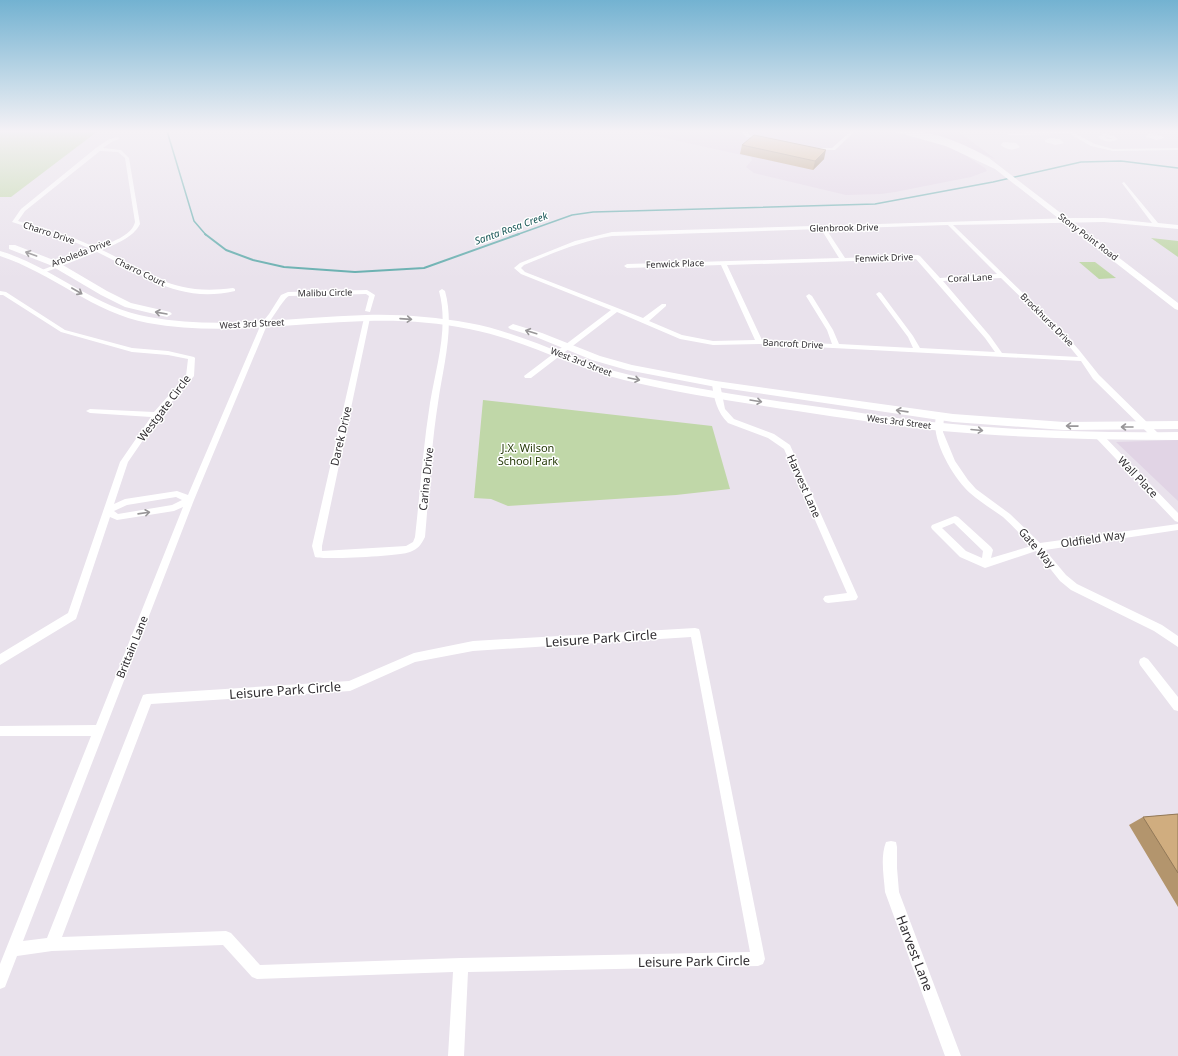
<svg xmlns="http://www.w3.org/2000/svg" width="1178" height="1056" font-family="'Noto Sans',sans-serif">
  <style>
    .built { fill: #e1d4e5 }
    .green { fill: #c0d7a8 }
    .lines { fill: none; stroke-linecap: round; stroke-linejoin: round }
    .stream-far1 { stroke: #65aeae; stroke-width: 1.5 }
    .stream { stroke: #65aeae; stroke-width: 2 }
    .street { fill: #fff; fill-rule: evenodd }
    .secondary { fill: #fff; fill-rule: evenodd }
    .wall { fill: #b3956d }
    .shaded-wall { fill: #927959 }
    .building { fill: #d0ad7f; stroke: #927959 }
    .oneway { stroke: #989698 }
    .labels { text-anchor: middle; stroke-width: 3; stroke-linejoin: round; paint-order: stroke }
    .far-street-label { font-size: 9px; fill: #302d31; stroke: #fff }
    .far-water-label { font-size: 10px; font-style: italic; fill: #135353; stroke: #fff }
    .street-label { font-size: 11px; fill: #302d31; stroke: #fff }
    .park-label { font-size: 11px; fill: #1f3400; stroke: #fff }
    .near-street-label { font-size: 13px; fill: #302d31; stroke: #fff }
  </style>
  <rect width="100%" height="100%" fill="#e9e2ec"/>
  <path class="built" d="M633 131H886L905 134 948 147 965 155 985 168 987 171 971 177 895 192 881 194 846 195 754 173 746 167 752 160 751 157Z
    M920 131H958L995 159 954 142Z
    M1178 440V501L1116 442Z"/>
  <path class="green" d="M0 131H98L11 197H0Z
    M1151 238 1178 241V257Z
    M1079 262H1095L1116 278 1099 279Z
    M483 400 712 426 730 489 676 495 508 506 491 499 474 498Z"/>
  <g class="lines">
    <path class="stream-far1" d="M167 131 194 221 206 235
      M516 235 572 215 593 212 875 204 993 182 1081 162 1121 161 1178 168"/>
    <path class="stream" d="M205 234 226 250 253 260 284 267 355 272 424 268 519 234"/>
    <path class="street" d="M743 131H747L750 135 766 139 764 140 747 137 743 134Z
      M851 131H855L835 150H813L811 149 813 148H832Z
      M1065 131H1070L1095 144 1113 149 1178 148V150L1113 151 1091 146 1070 134 1009 135 1007 134 1009 133Z
      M1103 134 1112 135 1118 139C1112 143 1104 142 1098 137ZM1104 136 1113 139H1107Z
      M1150 134 1160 135 1164 138 1157 140 1146 137V135Z
      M117 137 119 139 113 141 103 148 121 150 129 158 140 224C133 238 115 244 102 250 152 274 173 296 233 288L235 289V291C178 304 145 275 97 252L46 272H42V270L93 250 72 241 12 222 21 209 96 148 109 139ZM100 151 118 152 125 158 135 222C132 236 109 243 97 248L76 239 18 221 25 211Z
      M1050 138 1060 139 1064 143 1056 145 1045 142V140Z
      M1003 142 1016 143 1020 147C1014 151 1006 150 1001 145Z
      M1124 182 1158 223 1178 225V229L1104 222 953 225 1064 333 1079 350 1099 375 1159 434 1160 436 1159 438H1153L1093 379 1081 361 759 344 713 345 680 339 617 312 531 378H525L524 376 611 310 521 274 514 268 520 263 575 241 612 232 1074 218H1104L1152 223 1122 183ZM948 225 997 274 940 278 920 256 918 255 845 258 826 229ZM821 229 839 258 627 264 624 266 627 268 721 265 755 340 713 341 682 335 649 321 666 306V304H662L643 318 525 272 521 268 524 265C553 253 581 241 612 236ZM916 259 985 338 995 352 920 348 913 336 881 293 879 292 876 294 908 337 913 348 839 344 833 330 812 296 809 294 806 296 827 330 832 344 762 340 727 265ZM1001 278 1060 335 1078 357 1002 353 990 336 943 281Z
      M442 289 445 291C455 327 443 367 438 403 431 447 429 493 425 537 421 545 418 549 410 552 400 556 325 560 315 557L312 546 364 318 367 316 370 318 322 546V551L406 546 413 542 415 537C420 493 423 447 430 403 436 367 449 327 439 291Z
      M367 290 375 295 370 312 365 311 369 296 366 294 289 296C284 298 273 318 267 325L194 500 23 941 47 938 143 695 147 694 349 681 414 653 473 641 695 628 699 629 700 632 765 959 763 964 758 966 468 972 464 1056H448L453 972 257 979 252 977 223 945 52 951 17 956 5 987 0 989V964L91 736H0V726L96 725 183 507 174 511 117 520 110 517 76 619 0 665V654L68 613 120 462 151 417 90 413 86 411 90 409 154 412 186 376 188 359 168 355 132 352 61 332 3 295H0V291L6 292 65 330 132 348 168 351 194 357 195 358 194 376 159 417 128 462 114 504 125 499 177 491 188 495 261 324 269 314 281 295 288 292ZM176 497 182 500 172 505 118 514 114 511 127 505ZM691 637 750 952 461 958 260 965 231 933 226 931 62 937 151 704 350 691 415 662 473 651Z
      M713 382H719L720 384 725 409 734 419 774 434 790 445 858 597 856 600 828 603 825 602 823 599 825 596 847 593 784 449 768 438 728 423C717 412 714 399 712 384Z
      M937 414H943L944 416 943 432 955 461 968 480 976 489 1010 514 1040 543 1178 524V530L1045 550 1066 575 1077 584 1162 625 1178 636V647L1154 631 1071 590 1060 581 1036 551 985 568 960 557 932 529 931 527 932 525 955 516 958 517 991 547 993 550 991 558 1031 546C1022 536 1013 526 1003 517 992 509 980 502 970 493 954 479 928 436 937 414ZM954 523 983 551 982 558 966 551 942 528Z
      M1099 433 1102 434 1178 513V522L1175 521 1096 438 1095 436Z
      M1144 657 1148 659 1178 697V711L1174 710 1140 665 1139 662 1140 659Z
      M891 841 896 842 897 847V868L899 892 961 1056H945L885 892C884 877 880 857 886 842Z"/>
    <path class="secondary" d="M892 131 907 132 906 131C935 131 965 144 989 158L1178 303V310L1175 309 995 169 946 146Z
      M9 245H15L56 261 107 291 131 303 170 312 172 314 167 317 125 307 101 295 50 265 9 249Z
      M0 251C52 266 94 308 149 317 221 330 294 317 366 315 401 314 435 317 469 323 525 333 575 363 630 375 686 387 742 396 798 404 846 410 893 419 942 423 1020 431 1099 433 1178 432V440C1099 440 1020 438 942 431 893 426 845 418 797 411 739 402 681 394 624 380 571 367 523 339 469 329 435 322 401 320 366 321 294 323 220 336 148 323 94 313 52 273 0 256Z
      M513 324 542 333 600 356 632 365 716 381 953 414 1064 422 1178 421V429L1064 430 953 422 716 387 627 370 592 360 536 337 510 329 508 327Z"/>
  </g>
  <path class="wall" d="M742 145 824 159 813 170 740 154Z
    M1178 814V907L1129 825 1143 817Z"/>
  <path class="shaded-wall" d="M826 150 824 159 813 170 815 161Z"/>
  <path class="building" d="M754 135 826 150 815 161 742 145Z
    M1178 814V873L1143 817Z"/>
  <defs><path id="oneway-shaft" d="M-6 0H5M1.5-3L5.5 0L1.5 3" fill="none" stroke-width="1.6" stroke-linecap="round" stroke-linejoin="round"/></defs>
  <g class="oneway">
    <use href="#oneway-shaft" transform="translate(31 254) rotate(-160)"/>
    <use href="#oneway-shaft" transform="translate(77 291) rotate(30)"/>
    <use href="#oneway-shaft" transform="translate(161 313) rotate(-170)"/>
    <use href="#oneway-shaft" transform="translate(406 319) rotate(4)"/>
    <use href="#oneway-shaft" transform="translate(531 332) rotate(-163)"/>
    <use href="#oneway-shaft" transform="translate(634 379) rotate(12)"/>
    <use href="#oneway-shaft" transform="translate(756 401) rotate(9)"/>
    <use href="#oneway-shaft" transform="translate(902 411) rotate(-172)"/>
    <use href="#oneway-shaft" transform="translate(1072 426) rotate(-179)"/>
    <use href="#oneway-shaft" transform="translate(1127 427) rotate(-180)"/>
    <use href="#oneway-shaft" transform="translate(977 430) rotate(5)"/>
    <use href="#oneway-shaft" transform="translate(144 513) rotate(-8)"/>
  </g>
  <linearGradient id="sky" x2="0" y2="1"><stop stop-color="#73b2d1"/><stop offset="0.47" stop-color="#f5f2f6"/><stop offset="1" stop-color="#f5f2f6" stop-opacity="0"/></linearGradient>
  <rect width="1178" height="279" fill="url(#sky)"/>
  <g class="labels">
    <g class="far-street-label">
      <text transform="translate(844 228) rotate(-1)" y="3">Glenbrook Drive</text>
      <text transform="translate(49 233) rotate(18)" y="3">Charro Drive</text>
      <text transform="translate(1088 237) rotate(37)" y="3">Stony Point Road</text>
      <text transform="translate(81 253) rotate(-21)" y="3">Arboleda Drive</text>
      <text transform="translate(884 258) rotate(-2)" y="3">Fenwick Drive</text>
      <text transform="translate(675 264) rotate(-2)" y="3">Fenwick Place</text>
      <text transform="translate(140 272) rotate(26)" y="3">Charro Court</text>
      <text transform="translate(970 278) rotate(-3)" y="3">Coral Lane</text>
      <text transform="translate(325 293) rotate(-1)" y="3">Malibu Circle</text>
      <text transform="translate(1047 320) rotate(45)" y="3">Brockhurst Drive</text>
      <text transform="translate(252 324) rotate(-3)" y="3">West 3rd Street</text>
      <text transform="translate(793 344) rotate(3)" y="3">Bancroft Drive</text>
      <text transform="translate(581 362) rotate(21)" y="3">West 3rd Street</text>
      <text transform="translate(899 422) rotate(7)" y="3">West 3rd Street</text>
    </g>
    <g class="far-water-label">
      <text transform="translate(511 228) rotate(-20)" y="4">Santa Rosa Creek</text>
    </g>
    <g class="street-label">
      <text transform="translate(164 408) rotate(-53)" y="4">Westgate Circle</text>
      <text transform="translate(341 436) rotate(-77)" y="4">Darek Drive</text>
      <text transform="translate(1138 477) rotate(46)" y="4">Wall Place</text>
      <text transform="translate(426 479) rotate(-84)" y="4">Carina Drive</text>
      <text transform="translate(804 486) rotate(66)" y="4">Harvest Lane</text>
      <text transform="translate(1093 539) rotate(-8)" y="4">Oldfield Way</text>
      <text transform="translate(1037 548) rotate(49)" y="4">Gate Way</text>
      <text transform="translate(132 647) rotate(-68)" y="4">Brittain Lane</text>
    </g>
    <g class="park-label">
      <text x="528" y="452">J.X. Wilson<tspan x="528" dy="13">School Park</tspan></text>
    </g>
    <g class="near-street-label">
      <text transform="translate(601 638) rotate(-4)" y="5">Leisure Park Circle</text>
      <text transform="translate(285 690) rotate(-4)" y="5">Leisure Park Circle</text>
      <text transform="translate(915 953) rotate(69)" y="5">Harvest Lane</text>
      <text transform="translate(694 961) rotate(-1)" y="5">Leisure Park Circle</text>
    </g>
  </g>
</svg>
